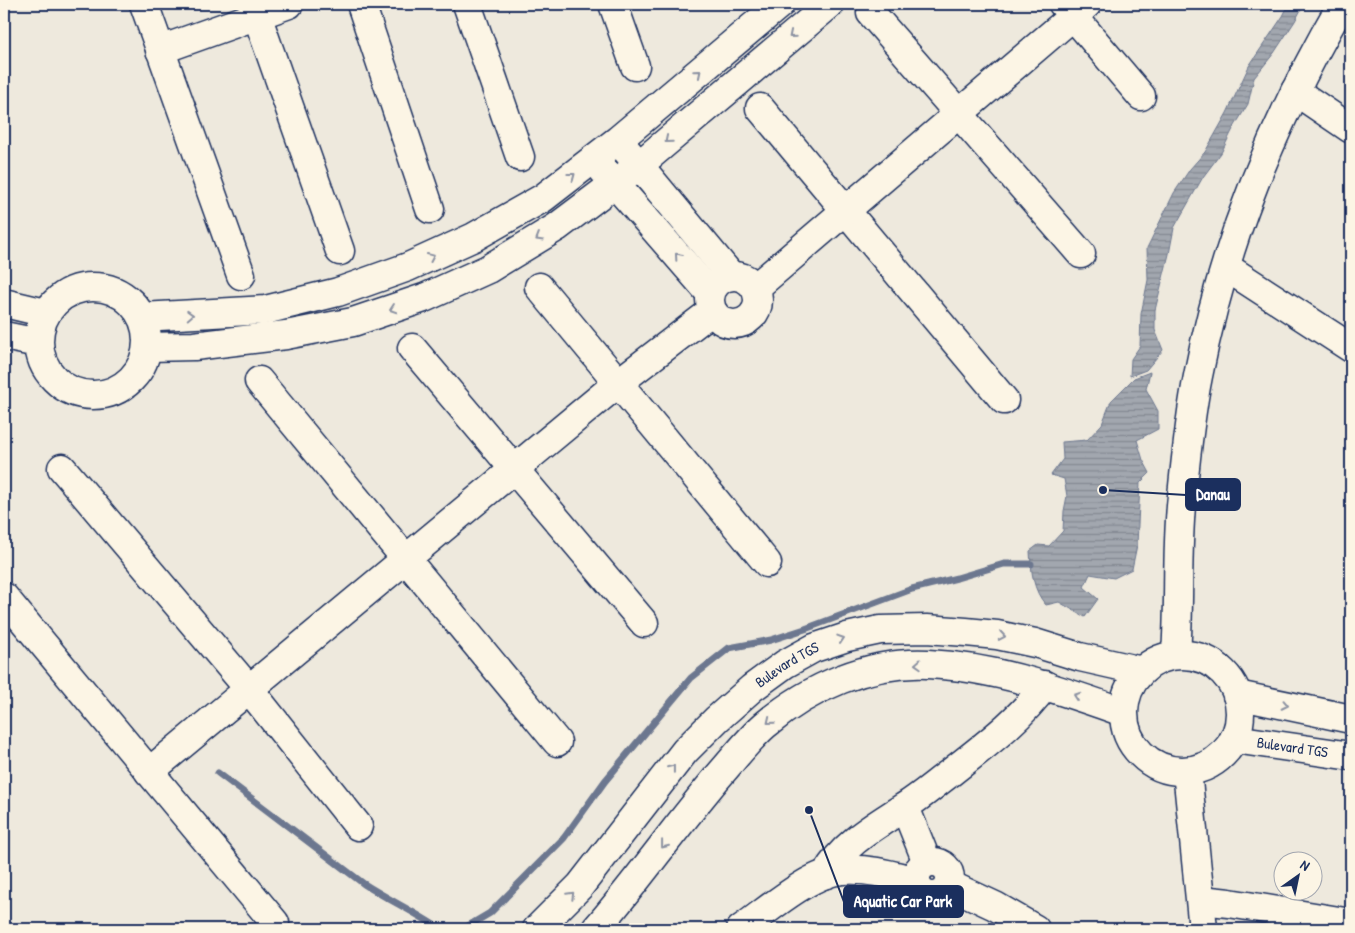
<svg xmlns="http://www.w3.org/2000/svg" width="1355" height="933" font-family="'Patrick Hand',sans-serif">
  <style>
    .water { fill: url(#water-rules); stroke: #6c778f }
    .lines { fill: none; stroke-linecap: round; stroke-linejoin: round }
    .stream { stroke: #6c778f; stroke-width: 7 }
    .minor-casing { stroke: #1b2f5e; stroke-width: 31 }
    .minor { stroke: #fcf5e5; stroke-width: 28 }
    .oneway { stroke: #8c92a2 }
    .labels { text-anchor: middle; stroke-width: 4; stroke-linejoin: round; paint-order: stroke }
    .street-label { font-size: 15px; fill: #1b2f5e; stroke: #fcf5e5 }
    .leader { fill: none; stroke: #1b2f5e; stroke-width: 2 }
    .callout-dot { fill: #1b2f5e; stroke: #fcf5e5; stroke-width: 2 }
    .callout { fill: #1b2f5e; stroke: #1b2f5e; stroke-width: 2 }
    .callout-label { font-size: 16px; text-anchor: middle; font-weight: bold; fill: #fff }
  </style>
  <defs>
    <pattern id="water-rules" width="6" height="5" patternUnits="userSpaceOnUse" patternTransform="scale(1.25)"><rect width="6" height="5" fill="#a2a7af"/><path d="M0 2.5h6" fill="none" stroke="#838892"/></pattern>
  </defs>
  <rect width="100%" height="100%" fill="#eee9dd"/>
  <filter id="ink" filterUnits="userSpaceOnUse"><feTurbulence type="fractalNoise" baseFrequency=".02" numOctaves="2"/><feDisplacementMap in="SourceGraphic" scale="10" xChannelSelector="R" yChannelSelector="G"/><feConvolveMatrix kernelMatrix="1 2 1 2 8 2 1 2 1" color-interpolation-filters="sRGB"/></filter>
  <g filter="url(#ink)">
    <path class="water" d="M1289 4H1304L1295 21 1274 53 1254 78 1248 104 1233 129 1221 153 1203 177 1174 228 1169 254 1155 310V330L1163 350 1146 370 1130 376 1131 359 1140 346 1141 314 1148 280 1147 248 1174 193 1190 169 1205 152 1227 113 1249 66 1283 16Z
      M1150 372 1146 389 1158 411V429L1137 440 1143 460 1150 473 1140 483 1137 545 1132 569 1114 578 1090 574 1084 587 1098 599 1085 617 1059 602 1046 605C1033 591 1031 570 1030 551L1038 545 1049 546 1063 531 1064 511 1067 496 1064 479 1051 475 1063 459 1062 442 1087 440 1102 424 1111 401 1134 378Z"/>
    <g class="lines">
      <path class="stream" d="M218 773 364 884C389 900 415 912 440 929
        M463 929 490 913 564 838 605 781 691 678 729 648 771 640 805 629 912 589 957 578 1004 564H1031"/>
      <defs>
        <g id="minor">
          <path d="M144 4 241 275"/>
          <path d="M253 4 340 251"/>
          <path d="M361 4 430 209"/>
          <path d="M467 4 520 157"/>
          <path d="M613 4 635 66"/>
          <path d="M1063 4 1141 96"/>
          <path d="M871 13 1081 254"/>
          <path d="M160 50 289 4"/>
          <path d="M1295 91 1351 129"/>
          <path d="M760 108 1004 400"/>
          <path d="M627 151 731 276"/>
          <path d="M603 170 710 293"/>
          <path d="M1226 267 1351 348"/>
          <circle cx="734" cy="300" r="24"/>
          <circle cx="93" cy="341" r="54"/>
          <path d="M539 287 767 563"/>
          <path d="M755 288 1087 4"/>
          <path d="M4 303 46 313"/>
          <path d="M142 317 265 310 338 292 408 267 474 237 543 198 618 140 780 4"/>
          <path d="M4 336 38 343"/>
          <path d="M147 347 194 346 286 335 353 322 424 298 488 269 557 227 638 166 830 4"/>
          <path d="M412 348 644 623"/>
          <path d="M259 381 557 742"/>
          <path d="M62 468 249 689 358 826"/>
          <path d="M4 597 275 923"/>
          <path d="M1176 654C1180 601 1176 548 1182 496 1186 456 1190 415 1198 376 1223 245 1275 119 1342 4"/>
          <circle cx="1182" cy="713" r="58"/>
          <path d="M1237 695 1351 719"/>
          <path id="s1" d="M1234 739 1351 756"/>
          <path d="M1187 771 1203 929"/>
          <path d="M149 772 618 383 712 311"/>
          <path d="M905 807 927 862"/>
          <circle cx="933" cy="879" r="17"/>
          <path d="M826 874C845 842 874 827 904 807 920 797 935 784 950 773 984 746 1020 720 1045 685"/>
          <path d="M950 885 995 906 1035 929"/>
          <path d="M1201 900 1229 903 1351 923"/>
          <path id="s2" d="M537 929 580 886 685 751 717 719 752 688 785 664 814 648 847 637 880 630 927 629 966 632 997 635 1035 643 1080 657 1142 671"/>
          <path d="M596 929C640 878 678 823 722 772 736 756 749 739 765 725 810 687 869 661 928 664 996 667 1060 690 1123 712"/>
          <path d="M741 929C768 910 811 872 843 870 868 868 892 875 916 881"/>
        </g>
      </defs>
      <use href="#minor" class="minor-casing"/>
      <use href="#minor" class="minor"/>
    </g>
    <defs><path id="oneway-chevron" d="M-2-3.5L2.5 0L-2 3.5" fill="none" stroke-width="1.6" stroke-linecap="round" stroke-linejoin="round" transform="scale(1.25)"/></defs>
    <g class="oneway">
      <use href="#oneway-chevron" transform="translate(792 35) rotate(140)"/>
      <use href="#oneway-chevron" transform="translate(698 73) rotate(-40)"/>
      <use href="#oneway-chevron" transform="translate(668 140) rotate(140)"/>
      <use href="#oneway-chevron" transform="translate(572 176) rotate(-37)"/>
      <use href="#oneway-chevron" transform="translate(539 238) rotate(149)"/>
      <use href="#oneway-chevron" transform="translate(678 256) rotate(-131)"/>
      <use href="#oneway-chevron" transform="translate(431 257) rotate(-24)"/>
      <use href="#oneway-chevron" transform="translate(393 309) rotate(161)"/>
      <use href="#oneway-chevron" transform="translate(190 315) rotate(-3)"/>
      <use href="#oneway-chevron" transform="translate(1002 636) rotate(10)"/>
      <use href="#oneway-chevron" transform="translate(841 639) rotate(-18)"/>
      <use href="#oneway-chevron" transform="translate(918 664) rotate(177)"/>
      <use href="#oneway-chevron" transform="translate(1077 696) rotate(-161)"/>
      <use href="#oneway-chevron" transform="translate(1285 705) rotate(12)"/>
      <use href="#oneway-chevron" transform="translate(770 721) rotate(141)"/>
      <use href="#oneway-chevron" transform="translate(672 768) rotate(-52)"/>
      <use href="#oneway-chevron" transform="translate(664 845) rotate(128)"/>
      <use href="#oneway-chevron" transform="translate(571 895) rotate(-45)"/>
    </g>
  </g>
  <g class="labels">
    <g class="street-label">
      <text dy="5" stroke="none"><textPath href="#s2" startOffset="366">Bulevard TGS</textPath></text>
      <text dy="5" stroke="none"><textPath href="#s1" startOffset="59">Bulevard TGS</textPath></text>
    </g>
  </g>
  <path class="leader" d="M1103 490L1186 495M809 810L844 902"/>
  <g class="callout-dot">
    <circle cx="1103" cy="490" r="5"/>
    <circle cx="809" cy="810" r="5"/>
  </g>
  <g class="callout">
    <rect x="1186" y="479" width="54" height="31" rx="5"/>
    <rect x="844" y="886" width="119" height="31" rx="5"/>
  </g>
  <g class="callout-label">
    <text x="1213" y="500">Danau</text>
    <text x="903" y="907">Aquatic Car Park</text>
  </g>
  <rect width="1355" height="933" fill="none" stroke="#fcf5e5" stroke-width="20"/>
  <rect x="10" y="10" width="1335" height="913" fill="none" stroke="#1b2f5e" stroke-width="2" filter="url(#ink)"/>
  <g transform="translate(1298 876) rotate(33)"><circle r="24" fill="#fcf5e5" stroke="#a2a6af"/>
  <path d="M0-4L9 19L0 12L-9 19Z" fill="#1b2f5e"/>
  <text y="-8" font-size="14" font-weight="bold" text-anchor="middle" fill="#1b2f5e">N</text>
  </g>
</svg>
